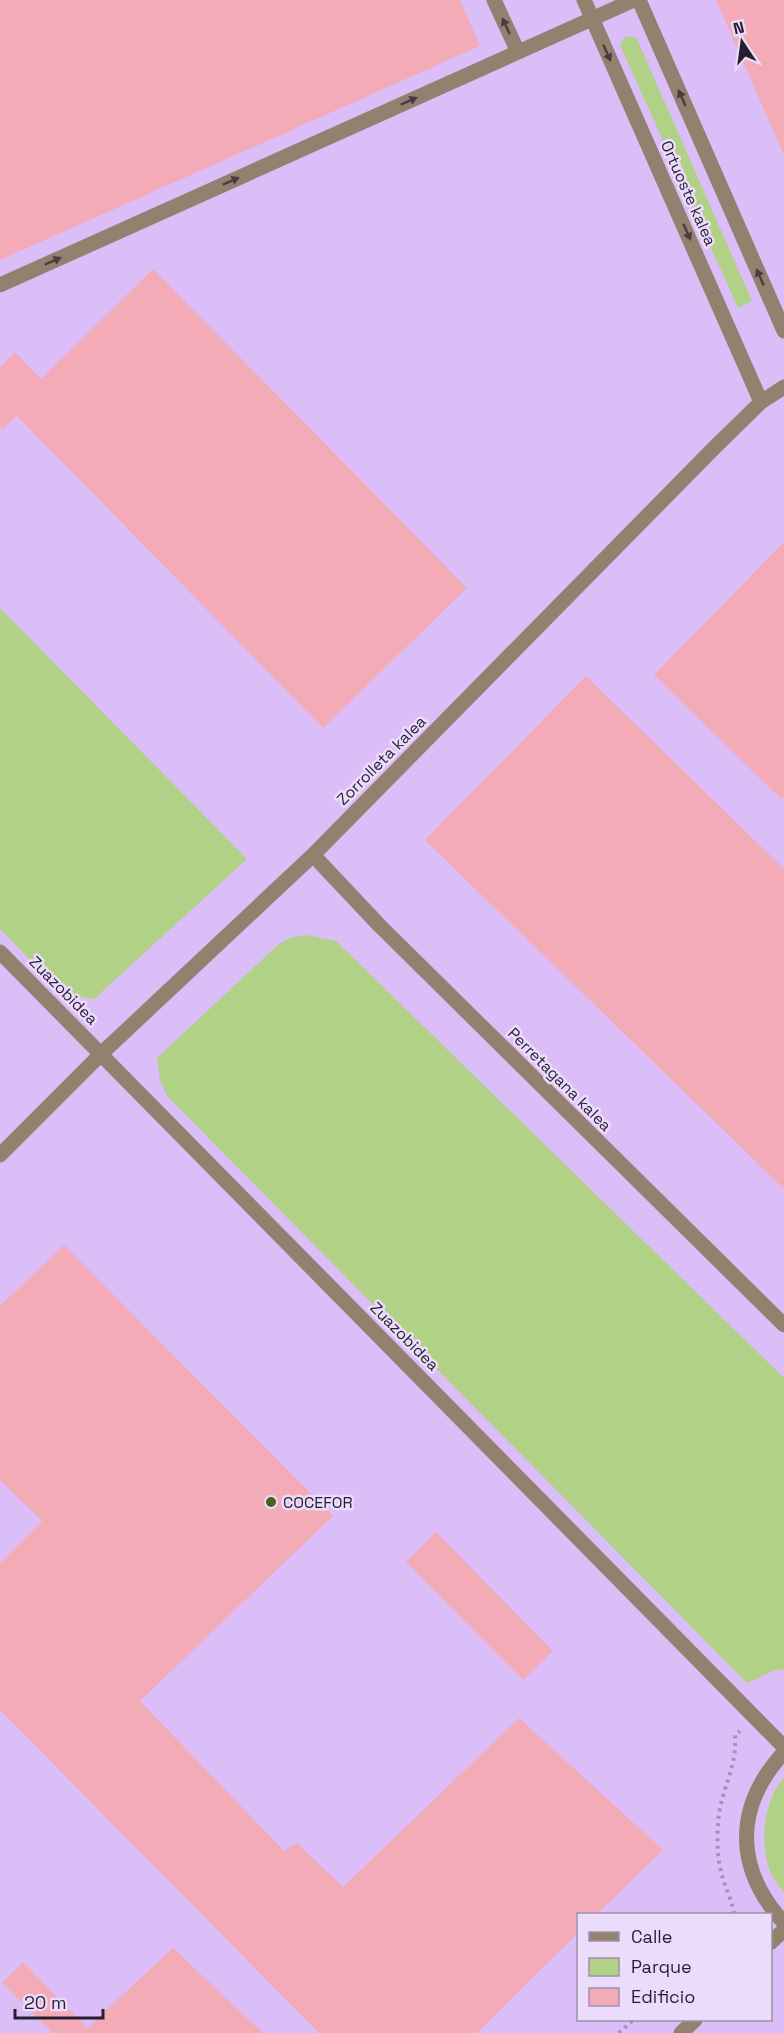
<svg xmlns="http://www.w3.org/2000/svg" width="784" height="2033" font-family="'Space Grotesk',sans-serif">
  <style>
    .built { fill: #dbbdf8; fill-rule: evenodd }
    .green { fill: #b0d186 }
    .building { fill: #f4abb8 }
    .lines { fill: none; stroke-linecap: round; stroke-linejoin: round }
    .path { stroke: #a490b9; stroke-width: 4; stroke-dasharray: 3 4.5; stroke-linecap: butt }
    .minor { stroke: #93816f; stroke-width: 15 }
    .oneway { fill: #483c44 }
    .poi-dot { fill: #476315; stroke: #ecdcfc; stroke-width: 2 }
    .labels { text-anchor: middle; stroke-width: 5; stroke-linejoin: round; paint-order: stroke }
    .street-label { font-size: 16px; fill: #281e32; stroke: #ecdcfc }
    .poi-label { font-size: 16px; fill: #281e32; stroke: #ecdcfc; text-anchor: start }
  </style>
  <rect width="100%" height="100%" fill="#e4cafe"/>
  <path class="built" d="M0 0H784V2033H0ZM578 1914H770V2020H578Z"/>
  <path class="green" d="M632 36 637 39 752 301 738 308 620 45 625 37Z
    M0 608 247 859 94 999C79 997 68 994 56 986L0 929Z
    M305 935 336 941 784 1378V1669L773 1671 747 1683 167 1096 160 1080 157 1058 279 944 290 938Z
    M784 1777V1893C780 1887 774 1880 771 1873 759 1844 763 1802 784 1777Z"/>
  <path class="building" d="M0 0H460L480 46 0 260Z
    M716 0H784V155L779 144Z
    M153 269 467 588 323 728 17 416 3 429 0 426V367L15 352 41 379Z
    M784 542V796L781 799 654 675Z
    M586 676 784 869V1189L425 840Z
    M64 1245 333 1516 140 1701 284 1851 297 1843 343 1887 519 1718 663 1850 597 1914H578V1933L477 2033H319L0 1710V1563L42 1521 0 1480V1306Z
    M436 1532 553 1651 523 1680 406 1562Z
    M173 1948 263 2033H53L2 1983 23 1962 87 2028Z"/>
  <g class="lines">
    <path class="path" d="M734 1914C732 1899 724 1886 721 1871 717 1856 717 1840 718 1825 719 1792 738 1768 735 1735L740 1731
      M619 2033 633 2020"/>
    <path class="minor" d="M494 0 518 52
      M584 0 761 402
      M639 0 784 331
      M0 285 634 0
      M313 855 379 925 784 1325
      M0 952 784 1747
      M0 1155 101 1054 313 855 714 448 761 402 784 387
      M784 1752C734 1807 734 1868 784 1923
      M770 1943 784 1930
      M681 2033 695 2020"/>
  </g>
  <defs><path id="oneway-solid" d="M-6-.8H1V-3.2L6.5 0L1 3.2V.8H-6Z" transform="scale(1.5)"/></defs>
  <g class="oneway">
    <use href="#oneway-solid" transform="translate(506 26) rotate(-115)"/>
    <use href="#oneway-solid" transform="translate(607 53) rotate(66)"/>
    <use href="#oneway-solid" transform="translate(682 98) rotate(-114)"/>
    <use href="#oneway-solid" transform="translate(409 101) rotate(-24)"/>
    <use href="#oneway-solid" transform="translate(231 181) rotate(-24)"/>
    <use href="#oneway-solid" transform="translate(687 232) rotate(66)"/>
    <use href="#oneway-solid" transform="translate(53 261) rotate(-24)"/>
    <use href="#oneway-solid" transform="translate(760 277) rotate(-114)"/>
  </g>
  <circle class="poi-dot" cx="271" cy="1502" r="6"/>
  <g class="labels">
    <g class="street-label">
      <text transform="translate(689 193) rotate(66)" y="6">Ortuoste kalea</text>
      <text transform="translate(381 760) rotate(-45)" y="6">Zorrolleta kalea</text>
      <text transform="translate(64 990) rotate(45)" y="6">Zuazobidea</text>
      <text transform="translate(560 1079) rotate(45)" y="6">Perretagana kalea</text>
      <text transform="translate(405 1336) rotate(45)" y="6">Zuazobidea</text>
    </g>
    <g class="poi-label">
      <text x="283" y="1508">COCEFOR</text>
    </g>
  </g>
  <rect x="577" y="1913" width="195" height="108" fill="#ecdcfc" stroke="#9e90ab" stroke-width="1.5"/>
  <rect x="589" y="1932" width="30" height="9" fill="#93816f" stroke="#9e90ab" stroke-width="1.5"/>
  <text x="631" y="1943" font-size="18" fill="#281e32">Calle</text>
  <rect x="589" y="1958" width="30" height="18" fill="#b0d186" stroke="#9e90ab" stroke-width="1.5"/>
  <text x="631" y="1973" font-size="18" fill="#281e32">Parque</text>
  <rect x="589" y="1988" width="30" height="18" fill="#f4abb8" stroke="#9e90ab" stroke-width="1.5"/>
  <text x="631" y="2003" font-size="18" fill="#281e32">Edificio</text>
  <g transform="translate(742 42) rotate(347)" stroke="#ecdcfc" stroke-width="4.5" paint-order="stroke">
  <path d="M0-4.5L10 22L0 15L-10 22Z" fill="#281e32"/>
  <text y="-9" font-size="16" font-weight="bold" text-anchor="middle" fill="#281e32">N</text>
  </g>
  <path d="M15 2009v9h88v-9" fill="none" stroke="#281e32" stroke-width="3"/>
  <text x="24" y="2009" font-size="18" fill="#281e32" stroke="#ecdcfc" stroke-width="4.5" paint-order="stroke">20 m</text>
</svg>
